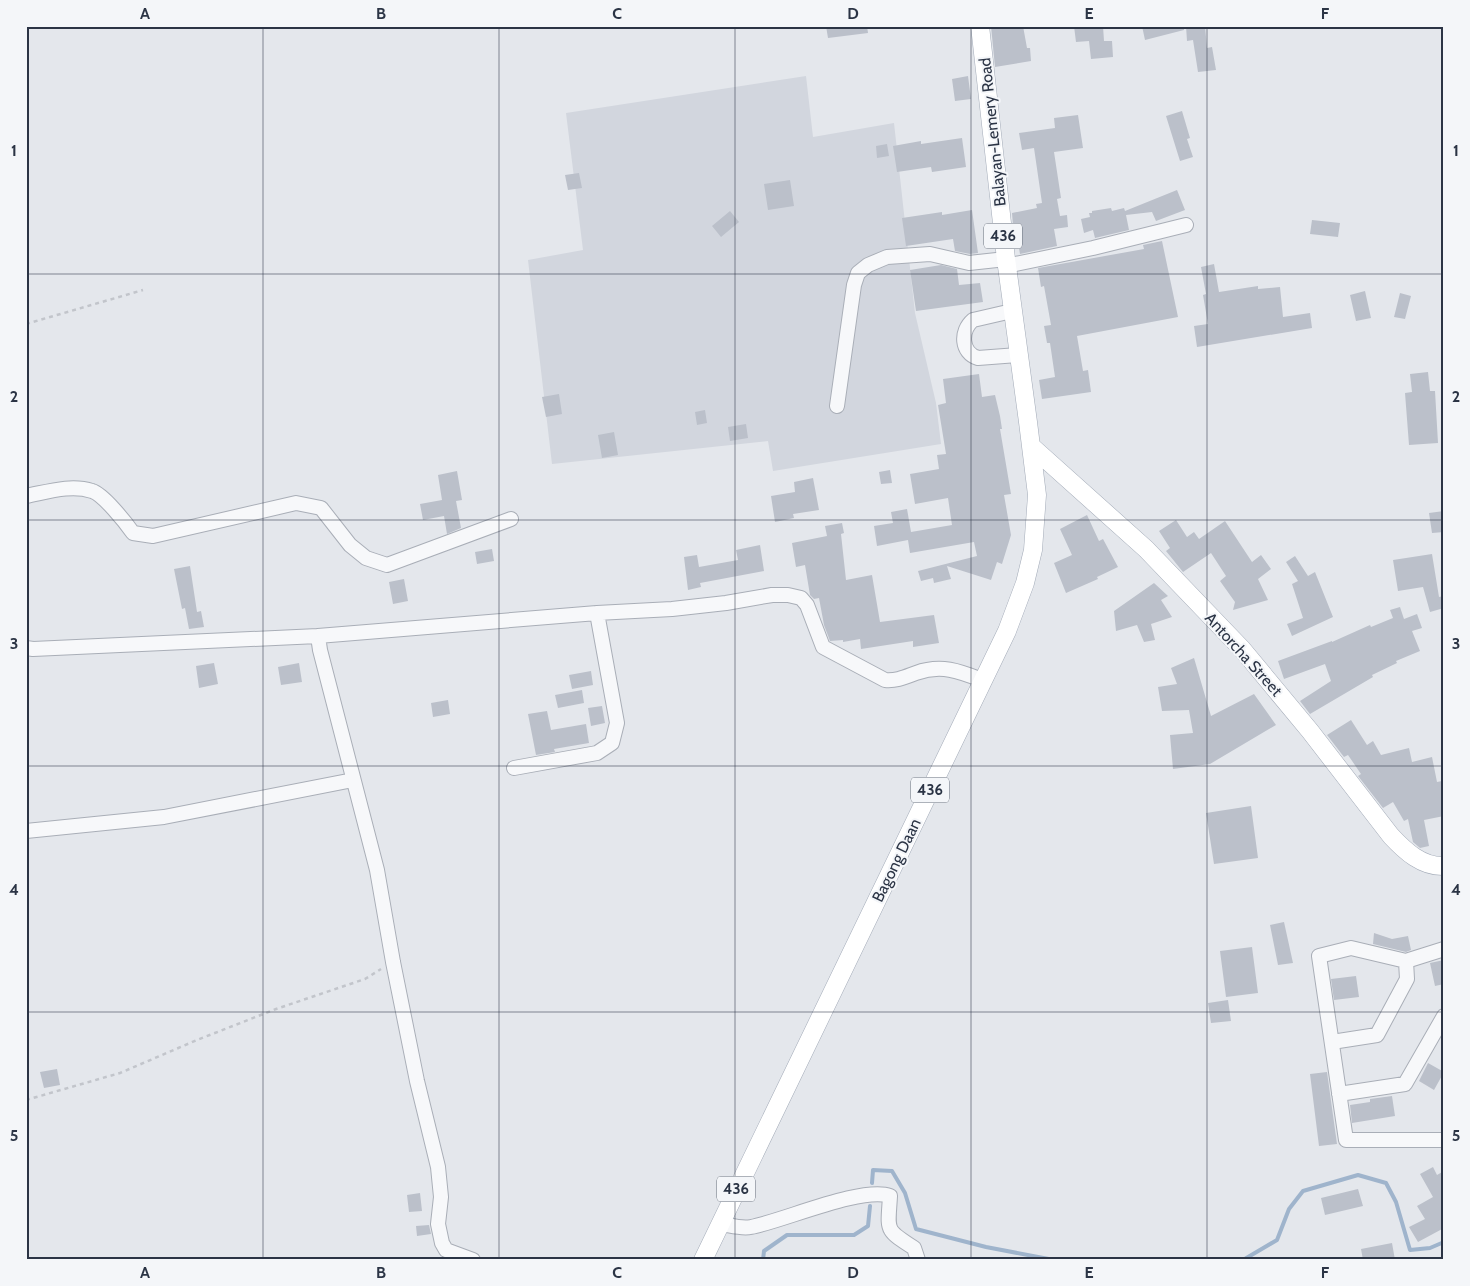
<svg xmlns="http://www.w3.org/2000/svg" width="1470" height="1286" font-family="Cabin,sans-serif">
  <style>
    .built { fill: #d2d6de }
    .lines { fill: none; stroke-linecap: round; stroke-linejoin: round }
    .stream { stroke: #9fb4cc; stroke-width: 4 }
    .building { fill: #bbc0ca }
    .minor-casing { stroke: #a9aeb7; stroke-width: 16 }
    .major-casing { stroke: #a3abb8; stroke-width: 19 }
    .path { stroke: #c2c5cb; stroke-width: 2.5; stroke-dasharray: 4 4; stroke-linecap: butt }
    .minor { stroke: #f7f8fa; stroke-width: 14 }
    .major { stroke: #fff; stroke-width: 18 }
    .grid { fill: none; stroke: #2b3445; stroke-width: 1; stroke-opacity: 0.55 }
    .labels { text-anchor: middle; stroke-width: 4; stroke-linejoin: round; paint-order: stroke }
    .shield { fill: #f4f6f9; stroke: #676e7b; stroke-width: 1 }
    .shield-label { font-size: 15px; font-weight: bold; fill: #2b3445 }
    .street-label { font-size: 16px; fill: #2b3445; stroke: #f4f6f9 }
    .neatline { fill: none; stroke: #2b3445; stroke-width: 2 }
    .grid-label { font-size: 16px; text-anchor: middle; font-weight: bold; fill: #2b3445 }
  </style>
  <rect width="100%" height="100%" fill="#e4e7ec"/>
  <path class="built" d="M806 76 813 137 894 123 915 313 936 403 941 444 773 471 768 441 552 464 528 260 583 250 566 113Z"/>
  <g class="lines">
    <path class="stream" d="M872 1183 873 1170 892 1171 905 1193 916 1229 986 1247 1054 1260
      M763 1260 764 1251 787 1235H854L868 1226 870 1206
      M1243 1260 1277 1240 1289 1209 1303 1191 1358 1175 1386 1183 1396 1202 1410 1250 1430 1248 1444 1242"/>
  </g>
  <path class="building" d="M826 26H867L868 33 828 38Z
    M991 26H1023L1027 48H1030L1031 61 995 67Z
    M1074 26H1103L1104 41H1112L1113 57 1091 59 1089 41 1076 42Z
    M1142 26H1184V30L1145 40Z
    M1186 26H1205L1207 48 1212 47 1216 70 1198 72 1193 40 1187 41Z
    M968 76 971 99 955 101 952 79Z
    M1182 111 1190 138 1187 139 1193 157 1180 161 1166 116Z
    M1078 115 1083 148 1054 152 1061 198 1057 199 1060 216 1067 215 1068 227 1054 229 1057 246 1020 254 1017 237H1014L1012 213 1037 208 1036 204 1042 203 1034 148 1022 150 1019 133 1055 128 1054 118Z
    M962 138 966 167 932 172 931 167 897 172 893 146 921 141V144Z
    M887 144 889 156 877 158 876 146Z
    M579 173 582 188 568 190 565 175Z
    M790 180 794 206 768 210 764 184Z
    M1177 190 1185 210 1156 221 1152 212 1126 215 1129 230 1095 238 1093 230 1084 233 1081 219 1090 217 1089 213H1092V211L1111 208 1112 211 1124 208 1125 211Z
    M972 210 978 253 970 254 955 251 953 239 906 246 902 218 942 212V215Z
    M730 211 739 222 721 237 712 226Z
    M1312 220 1340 223 1338 237 1310 234Z
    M1162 241 1178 317 1077 336 1083 371 1088 370 1091 392 1042 399 1039 380 1055 377 1050 343H1047L1044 326 1051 325 1044 286 1041 287 1038 268 1144 249 1143 245Z
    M1214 264 1219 292 1258 286V289L1280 287 1283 317 1310 313 1312 328 1197 347 1194 326 1208 324 1203 295 1206 294 1201 267Z
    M941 265 957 269 959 285 980 283 983 302 916 311 910 270Z
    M1365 291 1371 318 1356 321 1350 295Z
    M1400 293 1411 296 1405 319 1394 317Z
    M1428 372 1430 391H1435L1438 443 1409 445 1405 393 1412 392 1410 374Z
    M979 374 982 397 995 395 1000 416 1002 429H1000L1011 494 1004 495 1011 535 1002 564 997 562 991 580 947 566 951 579 934 583 933 578 921 581 918 571 977 556 974 542 910 553 908 540 877 546 874 526 893 523 891 512 907 509 911 532 952 525 948 498 915 504 910 474 939 469 937 455 946 454 938 405 946 403 943 379Z
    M559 394 562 414 546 417 542 397Z
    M705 410 707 423 697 425 695 412Z
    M746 424 748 438 730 441 728 427Z
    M614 432 618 455 602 458 598 435Z
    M890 470 892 483 881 484 879 472Z
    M457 471 462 500 456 501 461 528 447 534 444 516 423 520 420 504 442 500 438 475Z
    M813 478 819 510 793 514 794 518 775 522 771 496 795 492 794 482Z
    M1444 511V532L1432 533 1429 513Z
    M1087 515 1099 541 1103 539 1118 567 1097 577 1098 579 1066 593 1054 563 1072 555 1060 529Z
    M1176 520 1187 537 1194 532 1199 539 1225 521 1252 562 1261 555 1271 569 1258 579 1268 600 1233 610 1235 602 1220 581 1226 576 1211 553 1183 572 1166 551 1170 548 1159 531Z
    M842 523 844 533 841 534 846 580 872 575 880 622 934 615 939 643 913 647V641L861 649 860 639 843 642V640L830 641 824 625 819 598 814 599 810 595 805 565 796 567 792 543 827 536 825 526Z
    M760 545 764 571 700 583 701 587 688 590 684 557 697 555 699 567 738 560 736 550Z
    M492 549 494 561 477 564 475 552Z
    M1432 554 1439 597 1444 596V608L1430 612 1423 587 1398 591 1393 560Z
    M1295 556 1308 576 1315 572 1333 617 1292 636 1287 624 1303 618 1292 584 1298 581 1286 562Z
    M190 566 197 612 201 611 204 627 189 629 185 608 182 609 174 569Z
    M404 579 408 601 393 604 389 582Z
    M1154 583 1168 596 1161 600 1172 617 1151 624 1155 640 1144 642 1137 625 1116 631 1114 611Z
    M1400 607 1404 619 1417 614 1422 628 1412 631 1420 651 1396 661 1397 663 1372 675 1373 677 1310 714 1300 701 1331 681 1325 664 1284 679 1278 661 1332 641V642L1370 625 1371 627 1393 618 1390 610Z
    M1194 658 1211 716 1254 694 1276 725 1210 764 1173 769 1170 735 1193 733 1189 710 1162 711 1158 687 1177 684 1171 668Z
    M214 663 218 684 199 688 196 666Z
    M299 663 302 682 281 685 278 667Z
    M591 671 593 685 572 689 569 675Z
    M582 690 584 703 558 708 555 695Z
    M448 700 450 714 433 717 431 703Z
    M602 706 605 723 591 726 588 708Z
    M547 711 551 730 586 724 589 743 554 749 555 752 536 755 528 714Z
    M1351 720 1367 745 1373 741 1381 755 1409 748 1412 762 1432 757 1437 782 1442 781 1444 792V816L1424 820 1429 846 1420 848 1413 842 1408 819 1404 821 1393 802 1383 808 1358 776 1361 774 1348 755 1344 757 1327 735Z
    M1251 806 1258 858 1214 864 1206 813Z
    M1284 922 1293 963 1278 965 1270 925Z
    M1374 933 1392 939 1408 936 1411 950 1406 952 1373 944Z
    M1252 947 1258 993 1226 997 1220 951Z
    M1444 960V984L1435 986 1430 963Z
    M1356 976 1359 997 1334 1000 1331 979Z
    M1228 1000 1231 1021 1211 1023 1208 1003Z
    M1428 1063 1444 1072 1434 1090 1419 1081Z
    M57 1069 60 1085 44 1088 40 1072Z
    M1327 1072 1337 1144 1319 1146 1310 1074Z
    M1392 1096 1395 1116 1352 1123 1350 1105 1370 1102V1099Z
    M1433 1167 1437 1175 1444 1171V1228L1418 1242 1409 1227 1425 1219 1417 1206 1433 1197 1420 1174Z
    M1358 1189 1363 1206 1325 1215 1321 1198Z
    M420 1193 422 1211 409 1212 407 1195Z
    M429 1225 431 1234 417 1236 416 1226Z
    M1392 1243 1395 1260H1363L1361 1249Z"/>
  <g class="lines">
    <defs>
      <path id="minor" d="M1006 266 1093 248 1186 225
        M1012 311 973 320C960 331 961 353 978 358L1018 355
        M837 406 854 285 858 273 868 265 887 257 930 254 969 263 1006 259
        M26 496C47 492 71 484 92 491 103 494 126 523 133 533L153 536 296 503 321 508 350 545 366 558 387 565 511 519
        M318 636 320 650 377 870 393 962 417 1081 438 1167 441 1197 438 1224 442 1243 446 1250 473 1260
        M26 648 33 649 318 636 597 613 672 609 726 603 772 595H788L801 598 807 605 823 647 885 680C897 681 905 677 916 673 941 664 959 671 982 680
        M514 768 597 753 612 743 617 723 597 613
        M26 831 164 817 353 780
        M1406 961 1351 948 1319 956 1346 1140H1444
        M1332 1042 1377 1035 1407 979 1406 961 1444 949
        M1339 1094 1405 1084 1444 1016
        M720 1224C729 1225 741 1229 751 1227 783 1221 862 1186 890 1196 888 1231 884 1229 914 1248L918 1260"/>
      <path id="major" d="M1031 446 1146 549 1242 649 1310 731 1391 836C1405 851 1422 867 1444 866
        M703 1260 1007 631 1025 583 1033 550 1037 495 1028 422 1006 259 980 26"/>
    </defs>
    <use href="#minor" class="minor-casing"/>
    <use href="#major" class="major-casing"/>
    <path class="path" d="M26 324 143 290
      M26 1100 120 1073 197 1040 276 1009 365 979 381 969"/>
    <use href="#minor" class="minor"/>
    <use href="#major" class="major"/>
  </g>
  <path class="grid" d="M263 26V1260M499 26V1260M735 26V1260M971 26V1260M1207 26V1260M26 274H1444M26 520H1444M26 766H1444M26 1012H1444"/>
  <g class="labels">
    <g class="shield">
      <rect x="984" y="223.5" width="38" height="25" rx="4"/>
      <rect x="911" y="777.5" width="38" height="25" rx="4"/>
      <rect x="717" y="1176.5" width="38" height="25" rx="4"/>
    </g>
    <g class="shield-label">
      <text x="1003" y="241">436</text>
      <text x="930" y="795">436</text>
      <text x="736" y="1194">436</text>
    </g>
    <g class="street-label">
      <text transform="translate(992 132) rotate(-96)" y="6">Balayan-Lemery Road</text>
      <text transform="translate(1244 654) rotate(48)" y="6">Antorcha Street</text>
      <text transform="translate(896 860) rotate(-64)" y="6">Bagong Daan</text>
    </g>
  </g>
  <rect width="1470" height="1286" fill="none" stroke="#f4f6f9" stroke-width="55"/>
  <rect x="28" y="28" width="1414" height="1230" class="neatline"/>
  <g class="grid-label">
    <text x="145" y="19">A</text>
    <text x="381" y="19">B</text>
    <text x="617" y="19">C</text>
    <text x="853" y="19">D</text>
    <text x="1089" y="19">E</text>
    <text x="1325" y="19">F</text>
    <text x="14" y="156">1</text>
    <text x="1456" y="156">1</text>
    <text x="14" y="402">2</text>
    <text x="1456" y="402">2</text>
    <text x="14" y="649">3</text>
    <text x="1456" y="649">3</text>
    <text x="14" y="895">4</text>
    <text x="1456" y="895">4</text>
    <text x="14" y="1141">5</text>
    <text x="1456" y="1141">5</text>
    <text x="145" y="1278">A</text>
    <text x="381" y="1278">B</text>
    <text x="617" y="1278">C</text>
    <text x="853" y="1278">D</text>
    <text x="1089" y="1278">E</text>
    <text x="1325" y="1278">F</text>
  </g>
</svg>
